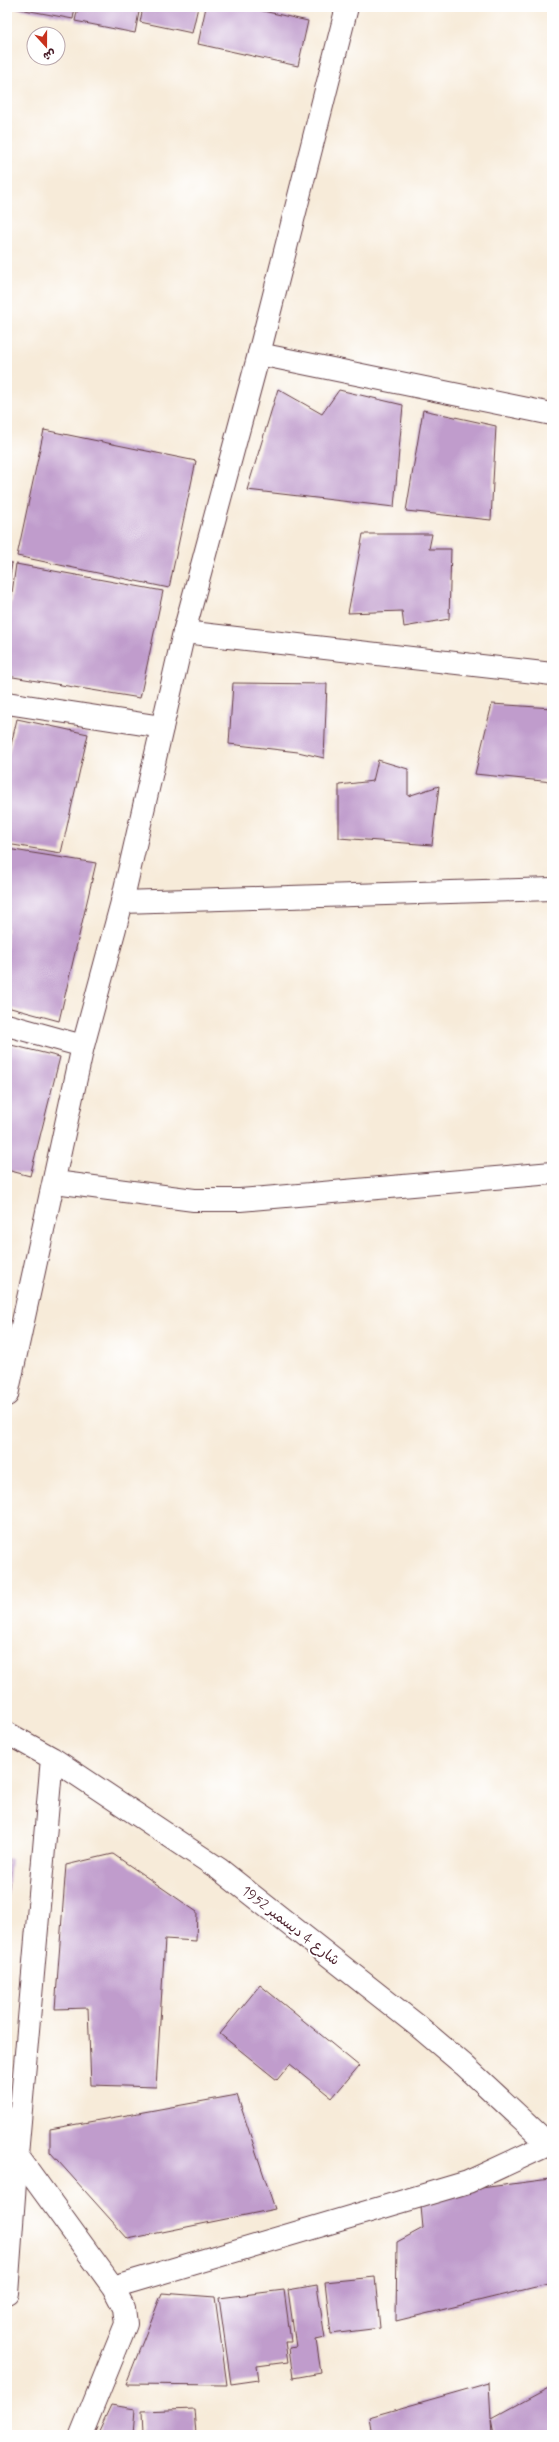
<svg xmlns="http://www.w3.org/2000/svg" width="559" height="2442" font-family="Mynerve,'Playpen Sans Arabic',sans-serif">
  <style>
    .building { fill: #c09ccc }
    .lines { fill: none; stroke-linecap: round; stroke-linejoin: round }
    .minor-casing { stroke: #643e45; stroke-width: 24 }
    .tertiary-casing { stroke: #643e45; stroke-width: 24 }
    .minor { stroke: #fff; stroke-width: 22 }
    .tertiary { stroke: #fff; stroke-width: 22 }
    .labels { text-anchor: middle; stroke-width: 4; stroke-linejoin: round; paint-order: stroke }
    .street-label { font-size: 14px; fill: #4a1f2b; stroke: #fff }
  </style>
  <rect width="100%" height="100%" fill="#fff"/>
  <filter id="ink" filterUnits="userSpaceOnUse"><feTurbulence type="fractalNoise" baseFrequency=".025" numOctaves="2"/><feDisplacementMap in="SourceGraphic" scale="8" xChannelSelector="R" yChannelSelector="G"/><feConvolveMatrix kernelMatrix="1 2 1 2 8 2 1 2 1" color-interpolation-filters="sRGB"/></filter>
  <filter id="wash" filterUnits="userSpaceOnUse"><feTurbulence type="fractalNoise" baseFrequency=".012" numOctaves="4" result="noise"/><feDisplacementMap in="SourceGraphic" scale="16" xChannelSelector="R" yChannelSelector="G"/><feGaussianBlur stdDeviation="0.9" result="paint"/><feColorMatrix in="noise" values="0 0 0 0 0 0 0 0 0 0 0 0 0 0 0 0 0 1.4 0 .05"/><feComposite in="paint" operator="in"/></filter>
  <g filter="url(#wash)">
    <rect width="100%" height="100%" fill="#f7ebd9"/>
    <g id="blocks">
      <path class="building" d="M9 7H75L73 19Z
        M78 7H140L135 33 75 21Z
        M143 7H198L192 33 140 22Z
        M206 7H245L308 21 298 66 198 44Z
        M278 389 322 414 339 390 403 405 394 507 247 490Z
        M423 410 496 426 491 520 406 511Z
        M44 430 196 461 169 588 17 556Z
        M363 534H432L429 549H451L449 619 404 627 402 611 348 613Z
        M7 562 12 563 8 590H7Z
        M16 564 163 591 140 698 7 676V630Z
        M233 683 327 684 324 758 298 752 229 744Z
        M492 704 552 708V782L475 774Z
        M17 719 88 734 61 853 7 844V762Z
        M378 760 408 769V796L439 786 432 845 339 838V785L373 781Z
        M7 849 96 863 59 1021 7 1007Z
        M7 1044 60 1057 30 1176 7 1170Z
        M113 1854 197 1912 196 1941 165 1939 156 2087 91 2085 88 2008 55 2009 66 1865Z
        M7 1858 11 1859 8 1895H7Z
        M260 1985 359 2066 332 2098 290 2064 277 2080 220 2034Z
        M237 2095 275 2209 128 2239 50 2152V2129Z
        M550 2179 552 2283 396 2321 397 2242 423 2228 420 2196Z
        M375 2277 380 2328 331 2334 325 2282Z
        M317 2285 325 2338 316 2340 321 2373 293 2378 289 2348 296 2347 288 2290Z
        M284 2290 291 2342H285L288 2362 257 2366 259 2380 231 2384 219 2298Z
        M162 2293 215 2297 227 2385 126 2384Z
        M489 2383 491 2419 552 2386V2435H494L491 2420 492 2435H372L369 2417Z
        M111 2405 135 2409 133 2435H97Z
        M194 2409 196 2435H143L142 2411Z"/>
    </g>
  </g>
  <g filter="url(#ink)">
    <use href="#blocks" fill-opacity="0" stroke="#643e45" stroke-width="1"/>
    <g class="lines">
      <defs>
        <path id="minor" d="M259 354 552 414
          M184 632 552 674
          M7 703 162 727
          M122 902 552 889
          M7 1025 83 1046
          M55 1182 194 1200H240L552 1173
          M17 2155 113 2287 124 2308 126 2324 81 2435
          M113 2287 468 2182 552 2143"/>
        <path id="tertiary" d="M7 1395 83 1046 122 902 184 632 259 354 347 7
          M7 1733 52 1758 219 1869 418 2026 464 2065 552 2147
          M7 2293 17 2155 52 1758"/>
      </defs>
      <use href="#minor" class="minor-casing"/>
      <use href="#tertiary" class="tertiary-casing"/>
      <use href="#minor" class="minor"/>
      <use href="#tertiary" class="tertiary"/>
    </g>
  </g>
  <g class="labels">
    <g class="street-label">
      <text transform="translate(291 1925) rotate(38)" y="5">شارع 4 ديسمبر 1952</text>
    </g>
  </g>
  <rect width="559" height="2442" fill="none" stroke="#fff" stroke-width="24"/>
  <g transform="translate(46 46) rotate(159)"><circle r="19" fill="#ffffff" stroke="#b7a5aa"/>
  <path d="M0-3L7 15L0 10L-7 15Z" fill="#c8321e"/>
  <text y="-6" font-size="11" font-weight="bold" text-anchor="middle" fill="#4a1f2b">ش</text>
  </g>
</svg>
